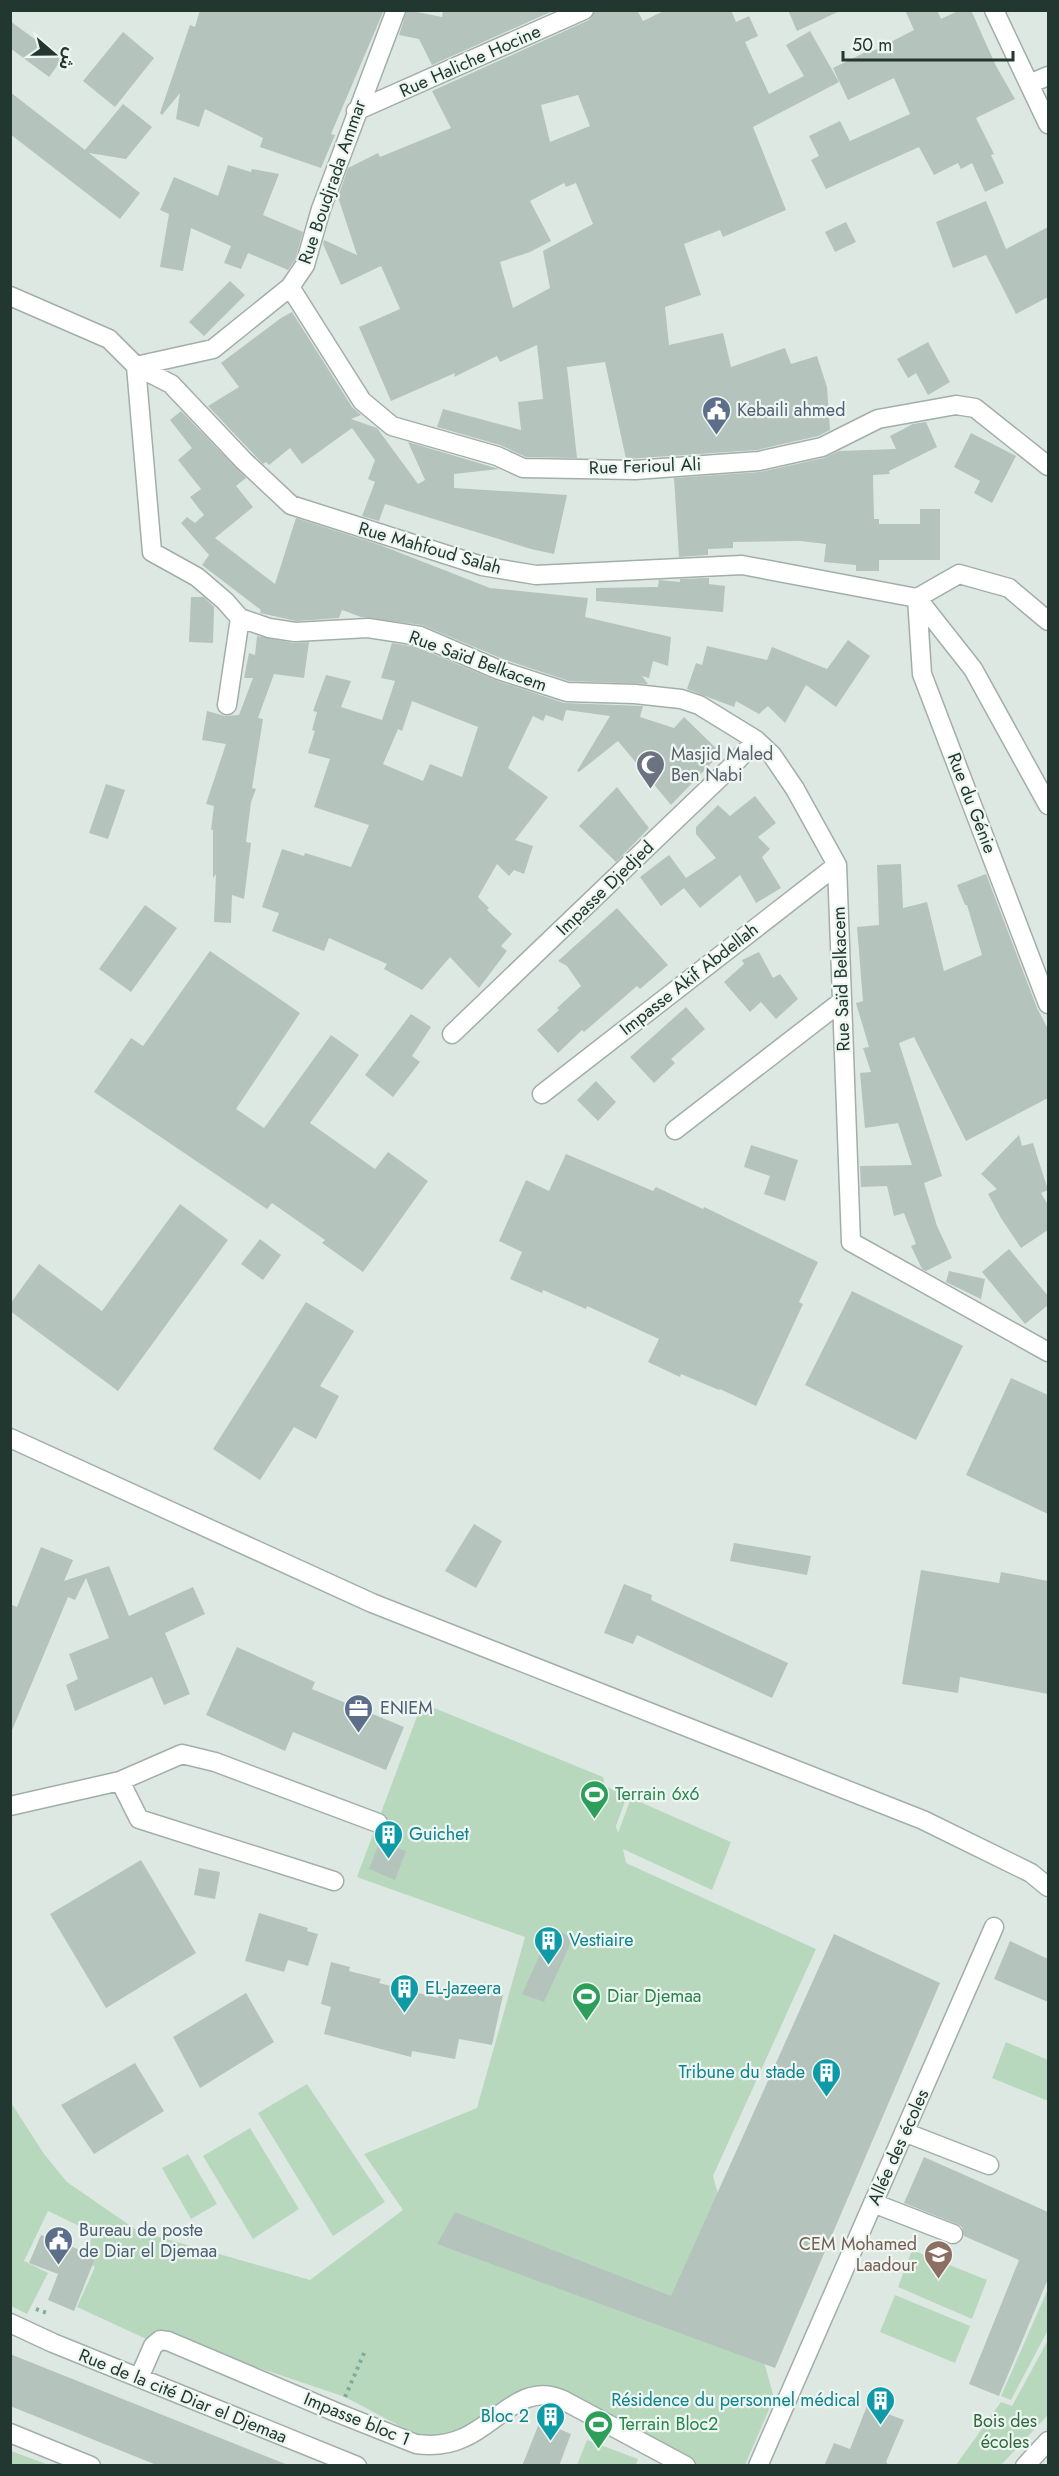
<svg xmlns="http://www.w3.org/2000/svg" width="1059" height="2476" font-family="Jost,'Noto Sans Arabic',sans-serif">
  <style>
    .green { fill: #b8d8be }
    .building { fill: #b4c3bc; fill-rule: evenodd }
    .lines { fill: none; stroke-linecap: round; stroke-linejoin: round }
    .minor-casing { stroke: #a2afa9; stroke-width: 21 }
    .path { stroke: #81aa99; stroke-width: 4; stroke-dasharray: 3 4.5; stroke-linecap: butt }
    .minor { stroke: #fff; stroke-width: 18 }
    .labels { text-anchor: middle; stroke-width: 4.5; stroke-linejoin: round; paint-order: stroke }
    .street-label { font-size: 18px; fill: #21372f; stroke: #eef6f1 }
    .service-label { font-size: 18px; fill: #4e5e75; stroke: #eef6f1; text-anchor: start }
    .worship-label { font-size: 18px; fill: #5b616d; stroke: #eef6f1; text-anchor: start }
    .leisure-label { font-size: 18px; fill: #27864d; stroke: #eef6f1; text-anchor: start }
    .culture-label { font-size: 18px; fill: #0d838f; stroke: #eef6f1; text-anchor: start }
    .education-label { font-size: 18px; fill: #785e54; stroke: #eef6f1; text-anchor: end }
    .park-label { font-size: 18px; fill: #2f6a40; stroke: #eef6f1 }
  </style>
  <rect width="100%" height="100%" fill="#dee8e3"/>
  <path class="green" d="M422 1703 603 1777 605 1786 627 1796 616 1826 618 1833 631 1798 731 1842 712 1890 623 1849 626 1863 816 1949 713 2176 774 2398 745 2465H692L542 2391 434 2444 345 2397 161 2335 157 2344 77 2307 95 2267 82 2259 94 2233 48 2211 24 2261 48 2273 27 2314 11 2306 10 2101 44 2154 67 2182 138 2231 310 2280 403 2210 364 2154 477 2108 525 1937 357 1877Z
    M1006 2042 1048 2060V2101L992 2078Z
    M307 2084 385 2202 333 2236 258 2113Z
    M250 2128 299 2209 253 2239 203 2156Z
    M188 2154 217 2204 191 2219 162 2168Z
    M912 2250 987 2280 972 2319 898 2287Z
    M1048 2289V2330L1011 2400 1001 2396Z
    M895 2295 970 2326 955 2363 880 2332Z
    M1048 2340V2415L1001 2465H956L1001 2402 1012 2406Z
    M587 2440 638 2459 636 2465H577Z
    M11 2451 49 2465H11Z"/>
  <path class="building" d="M200 10H384L331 134 335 135 321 168 260 147 263 138 205 109 199 127 176 119 180 93 162 115 160 113 190 25 195 27Z
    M407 10 442 17 443 10H555L432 65 419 39 399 35Z
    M595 10H637L643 21 666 10H731L736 22 749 16 758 36 745 42 769 94 804 76 786 45 810 31 839 82 753 127 786 210 723 237 720 230 684 244 701 295 665 307 669 345 723 333 731 367 785 348 791 364 817 356 827 387 830 430 818 436 757 450 626 459 605 362 567 367 577 458 526 457 500 445 437 427 443 409 521 430 518 402 543 399 537 345 500 362 497 356 454 377 455 373 391 401 359 327 400 309 381 266 341 285 323 244 324 240 357 255 338 197 348 168 378 153 380 157 451 128 432 91 589 20ZM578 95 590 126 550 142 541 105ZM564 183 566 187 576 183 593 224 543 251 550 288 513 308 500 262 530 252 551 241 530 201Z
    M788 10H842L797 31Z
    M905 10H937L941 19 960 10H971L996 66 1015 99 976 118 994 154 991 155 1004 183 985 192 972 163 961 169 958 163 934 175 919 147 826 189 811 160 819 156 809 136 840 121 850 141 910 114 894 78 848 100 833 68 872 49 873 51 914 30Z
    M10 21 62 59 49 77 10 48Z
    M123 32 154 58 115 107 83 81Z
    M10 92 85 150 123 104 152 127 126 159 89 153 140 193 120 219 10 134Z
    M228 165 251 172 252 169 279 174 263 215 303 232 295 260 288 270 248 253 241 269 224 263 231 246 191 228 183 271 160 267 169 214 160 210 174 177 218 196Z
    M986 201 1006 249 1048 227V297L1016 314 986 255 953 268 936 222Z
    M846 222 856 242 835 252 825 232Z
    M230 281 245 295 204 336 189 322Z
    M292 312 352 407 361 415 351 419 377 428 418 484 425 480 408 442 499 469 454 474V488L567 495 554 554 531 549 385 504 379 521 362 516 375 482 368 479 375 460 352 428 302 464 290 448 269 465 266 462 263 464 208 406 239 387 221 363 281 318Z
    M928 342 950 382 928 395 916 373 908 378 897 359Z
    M181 411 246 478 236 486 253 507 215 538 275 584 296 518 380 545 490 588 588 598 585 617 671 637 668 666 653 661 649 678 642 676 648 684 569 681 503 659 422 625 361 617 342 610 339 618 296 621 260 613 261 610 202 565 209 555 181 523 187 517 195 523 204 515 190 497 201 489 178 460 192 448 170 420Z
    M926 422 937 447 889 471 890 474 873 475 874 519H879V524H920V509H940V560H879V571H856V565L824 562 826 544 800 541 733 542V548L708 549V555L679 557 674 478 760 472 824 458 839 451 896 449 890 436 913 424Z
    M971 433 1016 456 992 503 974 493 980 481 954 467Z
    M709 578V584L725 586 723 612 596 601V588L658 587 659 580 680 582V579Z
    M191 597H204L214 607 213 643 189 642Z
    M257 636 293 643 309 642 304 678 274 674 258 718 263 719 252 788 256 789 251 802 246 842 251 843 244 899 232 895 231 923 214 922 216 874 213 878V830H211L214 806 206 804 226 744 202 740 207 711 225 716 239 715 253 678H244L249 653 255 655Z
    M848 640 870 656 836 707 806 685 785 723 768 706 759 714 736 701 734 707 687 689 696 663 702 665 707 646 767 660 772 647 827 669Z
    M392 643 417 647 495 680 564 703 643 706 640 717 674 728 684 717 721 753 671 805 618 741 579 772 577 771 610 716 566 710 563 721 546 715 543 721 533 716 508 768 548 797 515 840 533 846 524 874 514 870 509 876 497 864 478 897 489 908 487 910 512 934 501 946 507 951 479 988 450 957 422 990 384 969 387 964 329 938 324 951 272 931 279 913 262 907 282 849 304 856 305 853 351 867 369 825 314 807 330 759 308 753 315 731 312 730 317 712 313 711 326 675 351 681 341 707 382 720 395 681 381 678ZM412 701 478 727 462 777 430 764 423 781 383 764 398 729 402 731Z
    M106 784 125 790 108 839 89 833Z
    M617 787 649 828 616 862 579 826Z
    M755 796 776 823 758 837 770 849 762 857 781 888 756 903 740 875 700 908 684 888 661 906 640 877 669 855 686 878 716 858 696 834V827L718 805 730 816Z
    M901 864 903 908 927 902 944 971 982 955 967 905H965L957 885 986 874 1037 1008 1048 1029V1098L966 1141 914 1037 899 1043 942 1176 924 1183 937 1226 952 1258 926 1271 922 1269 911 1246 916 1244 904 1213 894 1216 887 1186 861 1187 860 1166 912 1165 898 1123 865 1128 860 1073 871 1072 863 1048 869 1047 856 1003 863 1001 857 927 879 925 877 865Z
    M145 905 177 928 131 992 99 969Z
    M617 908 668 965 640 989 637 986 584 1032 582 1030 558 1053 537 1030 559 1010 557 1008 581 986 567 966 558 961Z
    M210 951 300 1013 236 1109 264 1128 331 1035 359 1055 310 1123 375 1169 388 1152 428 1181 363 1272 322 1243 325 1240 272 1203 267 1209 94 1092 131 1038 143 1046Z
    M759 952 773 978 780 974 798 999 776 1019 761 1002 750 1012 724 982 744 964 742 960Z
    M686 1007 705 1029 671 1059 675 1063 654 1083 630 1057Z
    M411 1014 431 1027 412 1056 420 1062 393 1097 365 1075Z
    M596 1081 616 1102 598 1121 577 1100Z
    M1019 1135 1022 1146 1033 1143 1048 1190 1041 1193 1048 1205V1230L1021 1248 1001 1218 988 1194 997 1189 981 1174Z
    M751 1145 798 1160 785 1201 764 1194 770 1176 744 1167Z
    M566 1154 653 1191 656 1187 703 1209 704 1207 818 1262 799 1302 803 1304 756 1406 720 1389 719 1390 681 1374 680 1377 648 1362 659 1339 587 1306 586 1309 543 1290 542 1293 510 1279 522 1252 499 1241 526 1180 549 1191Z
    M180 1204 228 1240 118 1391 10 1311V1304L39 1264 102 1311Z
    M260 1239 281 1255 263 1280 241 1264Z
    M1009 1249 1048 1296V1305L1025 1324 982 1272Z
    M949 1271 985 1279 981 1299 946 1282Z
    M852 1291 963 1346 916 1440 805 1385Z
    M306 1302 354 1331 320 1386 339 1396 316 1439 294 1427 260 1480 213 1449Z
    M1011 1378 1048 1395V1514L966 1475Z
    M474 1524 502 1541 476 1588 445 1571Z
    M734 1543 811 1556 807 1575 730 1561Z
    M41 1547 73 1560 64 1581 109 1566 129 1616 193 1587 205 1614 165 1633 190 1694 164 1705 152 1677 75 1711 66 1685 78 1679 69 1654 109 1638 86 1578 75 1600 68 1597 10 1735V1604L17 1607Z
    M921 1570 999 1583 1001 1572 1048 1581V1694L960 1677 958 1693 902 1684Z
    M624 1584 652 1595 651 1600 788 1663 772 1698 637 1635 633 1644 604 1633Z
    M237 1647 315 1682 312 1689 404 1727 386 1770 293 1732 285 1751 206 1715Z
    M380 1841 406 1851 395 1880 369 1869Z
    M141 1860 196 1953 106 2008 50 1914Z
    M199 1868 220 1872 215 1899 194 1895Z
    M259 1913 308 1928 307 1931 318 1934 308 1966 288 1960 284 1972 245 1961Z
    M552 1928 573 1938 544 2002 522 1994Z
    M834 1934 940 1983 775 2368 437 2244 455 2212 671 2296Z
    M1010 1941 1048 1959V2002L994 1979Z
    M331 1962 350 1967 349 1971 381 1979 379 1983 438 1998 440 1988 471 1994 472 1990 503 1995 492 2045 459 2039 455 2059 412 2051 411 2057 324 2034 331 2007 321 2004Z
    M246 1993 274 2042 200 2088 173 2037Z
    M135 2063 164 2111 94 2154 61 2105Z
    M924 2157 1048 2212V2279L999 2396 969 2384 1019 2260 964 2236 962 2227 957 2224 904 2203Z
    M41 2235 96 2256 74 2311 48 2300 58 2274 29 2263Z
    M10 2354 288 2465V2466H159L10 2406Z
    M867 2406 904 2420 886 2462 889 2466H824L834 2443 850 2449Z
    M540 2421 571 2434 559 2466H522Z"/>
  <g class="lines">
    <defs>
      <path id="minor" d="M396 10 321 209 305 265 290 287 213 349 136 366 152 552 197 577 225 601 240 618 269 628 295 632 368 628 420 636 499 670 567 692 635 694 681 699 699 705 756 740 772 755 795 789 837 865 851 1242 1048 1352
        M994 10 1048 124
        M1029 84 1048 76
        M356 111 584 10
        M290 287 362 401 392 426 497 456 523 468 635 470 759 461 822 447 878 419 956 405 975 408 1048 466
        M10 296 109 339 136 366 171 384 244 461 291 505 482 566 536 575 742 565 917 598 959 574 1009 588 1048 621
        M917 598 922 674 1048 1004
        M917 598 973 669 1048 805
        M227 705 240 618
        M452 1034 732 766 756 740
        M542 1094 837 865
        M675 1130 842 1001
        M10 1438 372 1603 923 1820 1031 1873 1048 1887
        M120 1781 139 1819 334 1881
        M10 1806 120 1781 182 1754 215 1762 378 1823
        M904 2132 989 2165
        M873 2203 953 2234
        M10 2323 53 2343 357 2466
        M139 2378 153 2346 160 2340 168 2341 338 2413 416 2444C432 2446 448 2445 463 2438 497 2424 523 2381 563 2400L686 2466
        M10 2433 91 2466
        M758 2466 994 1927
        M1025 2466 1048 2441"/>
    </defs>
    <use href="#minor" class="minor-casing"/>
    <path class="path" d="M36 2309 47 2313
      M345 2397 365 2351"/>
    <use href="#minor" class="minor"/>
  </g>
  <defs>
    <symbol id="civic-pin" viewBox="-11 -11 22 30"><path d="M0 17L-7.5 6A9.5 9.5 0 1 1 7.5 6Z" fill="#5c6f8a" stroke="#eef6f1"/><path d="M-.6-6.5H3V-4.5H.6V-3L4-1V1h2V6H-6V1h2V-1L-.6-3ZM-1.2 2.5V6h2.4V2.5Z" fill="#fff"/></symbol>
    <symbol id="mosque-pin" viewBox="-11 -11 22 30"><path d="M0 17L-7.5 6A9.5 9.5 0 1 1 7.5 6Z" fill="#6b7280" stroke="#eef6f1"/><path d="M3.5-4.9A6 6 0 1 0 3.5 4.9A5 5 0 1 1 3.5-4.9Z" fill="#fff"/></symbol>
    <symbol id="office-pin" viewBox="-11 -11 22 30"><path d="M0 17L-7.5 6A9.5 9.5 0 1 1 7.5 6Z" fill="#5c6f8a" stroke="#eef6f1"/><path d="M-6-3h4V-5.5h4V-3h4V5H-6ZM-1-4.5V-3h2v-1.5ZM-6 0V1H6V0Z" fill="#fff"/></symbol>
    <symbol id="stadium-pin" viewBox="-11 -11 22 30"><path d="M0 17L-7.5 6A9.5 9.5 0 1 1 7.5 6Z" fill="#2e9e5b" stroke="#eef6f1"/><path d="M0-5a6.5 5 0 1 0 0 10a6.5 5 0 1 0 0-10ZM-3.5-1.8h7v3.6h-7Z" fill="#fff"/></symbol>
    <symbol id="building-pin" viewBox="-11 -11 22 30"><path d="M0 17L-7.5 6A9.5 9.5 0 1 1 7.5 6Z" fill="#0f9aa8" stroke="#eef6f1"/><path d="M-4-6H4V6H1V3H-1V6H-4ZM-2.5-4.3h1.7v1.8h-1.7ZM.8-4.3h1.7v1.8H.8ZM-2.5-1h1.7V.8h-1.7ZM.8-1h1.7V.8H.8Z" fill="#fff"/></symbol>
    <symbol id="school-pin" viewBox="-11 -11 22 30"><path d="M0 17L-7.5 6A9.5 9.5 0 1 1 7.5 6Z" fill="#8d6e63" stroke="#eef6f1"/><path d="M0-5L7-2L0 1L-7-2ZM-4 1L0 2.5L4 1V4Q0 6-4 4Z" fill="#fff"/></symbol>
  </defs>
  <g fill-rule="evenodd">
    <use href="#civic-pin" x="700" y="394" width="33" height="45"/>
    <use href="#mosque-pin" x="634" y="748" width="33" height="45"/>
    <use href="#office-pin" x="342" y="1692" width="33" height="45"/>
    <use href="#stadium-pin" x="578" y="1778" width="33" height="45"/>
    <use href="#building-pin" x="372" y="1818" width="33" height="45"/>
    <use href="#building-pin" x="532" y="1924" width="33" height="45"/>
    <use href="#building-pin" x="388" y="1972" width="33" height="45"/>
    <use href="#stadium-pin" x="570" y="1980" width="33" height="45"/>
    <use href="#building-pin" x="810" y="2056" width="33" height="45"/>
    <use href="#civic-pin" x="42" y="2224" width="33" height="45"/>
    <use href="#school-pin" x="922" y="2238" width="33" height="45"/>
    <use href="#building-pin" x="864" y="2384" width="33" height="45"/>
    <use href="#building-pin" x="534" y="2400" width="33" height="45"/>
    <use href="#stadium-pin" x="582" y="2408" width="33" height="45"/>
  </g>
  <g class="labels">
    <g class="street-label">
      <text transform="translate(470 61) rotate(-24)" y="6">Rue Haliche Hocine</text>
      <text transform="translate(332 182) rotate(-71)" y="6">Rue Boudjrada Ammar</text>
      <text transform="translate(645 466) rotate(-2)" y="6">Rue Ferioul Ali</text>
      <text transform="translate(430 548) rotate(16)" y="6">Rue Mahfoud Salah</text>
      <text transform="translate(478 661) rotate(20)" y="6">Rue Saïd Belkacem</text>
      <text transform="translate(972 803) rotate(69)" y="6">Rue du Génie</text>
      <text transform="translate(605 888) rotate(-44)" y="6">Impasse Djedjed</text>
      <text transform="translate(689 979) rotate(-38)" y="6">Impasse Akif Abdellah</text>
      <text transform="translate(841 979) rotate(-92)" y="6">Rue Saïd Belkacem</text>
      <text transform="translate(898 2147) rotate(-66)" y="6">Allée des écoles</text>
      <text transform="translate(183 2396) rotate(22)" y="6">Rue de la cité Diar el Djemaa</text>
      <text transform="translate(357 2419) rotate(22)" y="6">Impasse bloc 1</text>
    </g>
    <g class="service-label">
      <text x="737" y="416">Kebaili ahmed</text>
      <text x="380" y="1714">ENIEM</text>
      <text x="79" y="2236">Bureau de poste<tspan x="79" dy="21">de Diar el Djemaa</tspan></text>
    </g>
    <g class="worship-label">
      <text x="671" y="760">Masjid Maled<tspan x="671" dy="21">Ben Nabi</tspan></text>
    </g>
    <g class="leisure-label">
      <text x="615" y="1800">Terrain 6x6</text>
      <text x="607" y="2002">Diar Djemaa</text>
      <text x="619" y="2430">Terrain Bloc2</text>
    </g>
    <g class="culture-label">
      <text x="409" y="1840">Guichet</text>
      <text x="569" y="1946">Vestiaire</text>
      <text x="425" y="1994">EL-Jazeera</text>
      <text x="805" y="2078" text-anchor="end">Tribune du stade</text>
      <text x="860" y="2406" text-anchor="end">Résidence du personnel médical</text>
      <text x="529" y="2422" text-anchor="end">Bloc 2</text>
    </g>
    <g class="education-label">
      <text x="917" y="2250">CEM Mohamed<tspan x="917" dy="21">Laadour</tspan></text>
    </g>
    <g class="park-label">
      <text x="1005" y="2427">Bois des<tspan x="1005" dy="21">écoles</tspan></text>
    </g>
  </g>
  <rect width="1059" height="2476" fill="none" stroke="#21372f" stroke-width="24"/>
  <g transform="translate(54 54) rotate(110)" stroke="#eef6f1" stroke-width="4.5" paint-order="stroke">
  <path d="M0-4.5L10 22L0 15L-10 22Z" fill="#21372f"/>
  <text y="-9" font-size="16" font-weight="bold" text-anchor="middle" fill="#21372f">ش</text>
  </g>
  <path d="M843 51v9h170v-9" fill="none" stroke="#21372f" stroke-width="3"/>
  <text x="852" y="51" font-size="18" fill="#21372f" stroke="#eef6f1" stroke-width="4.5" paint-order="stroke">50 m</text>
</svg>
